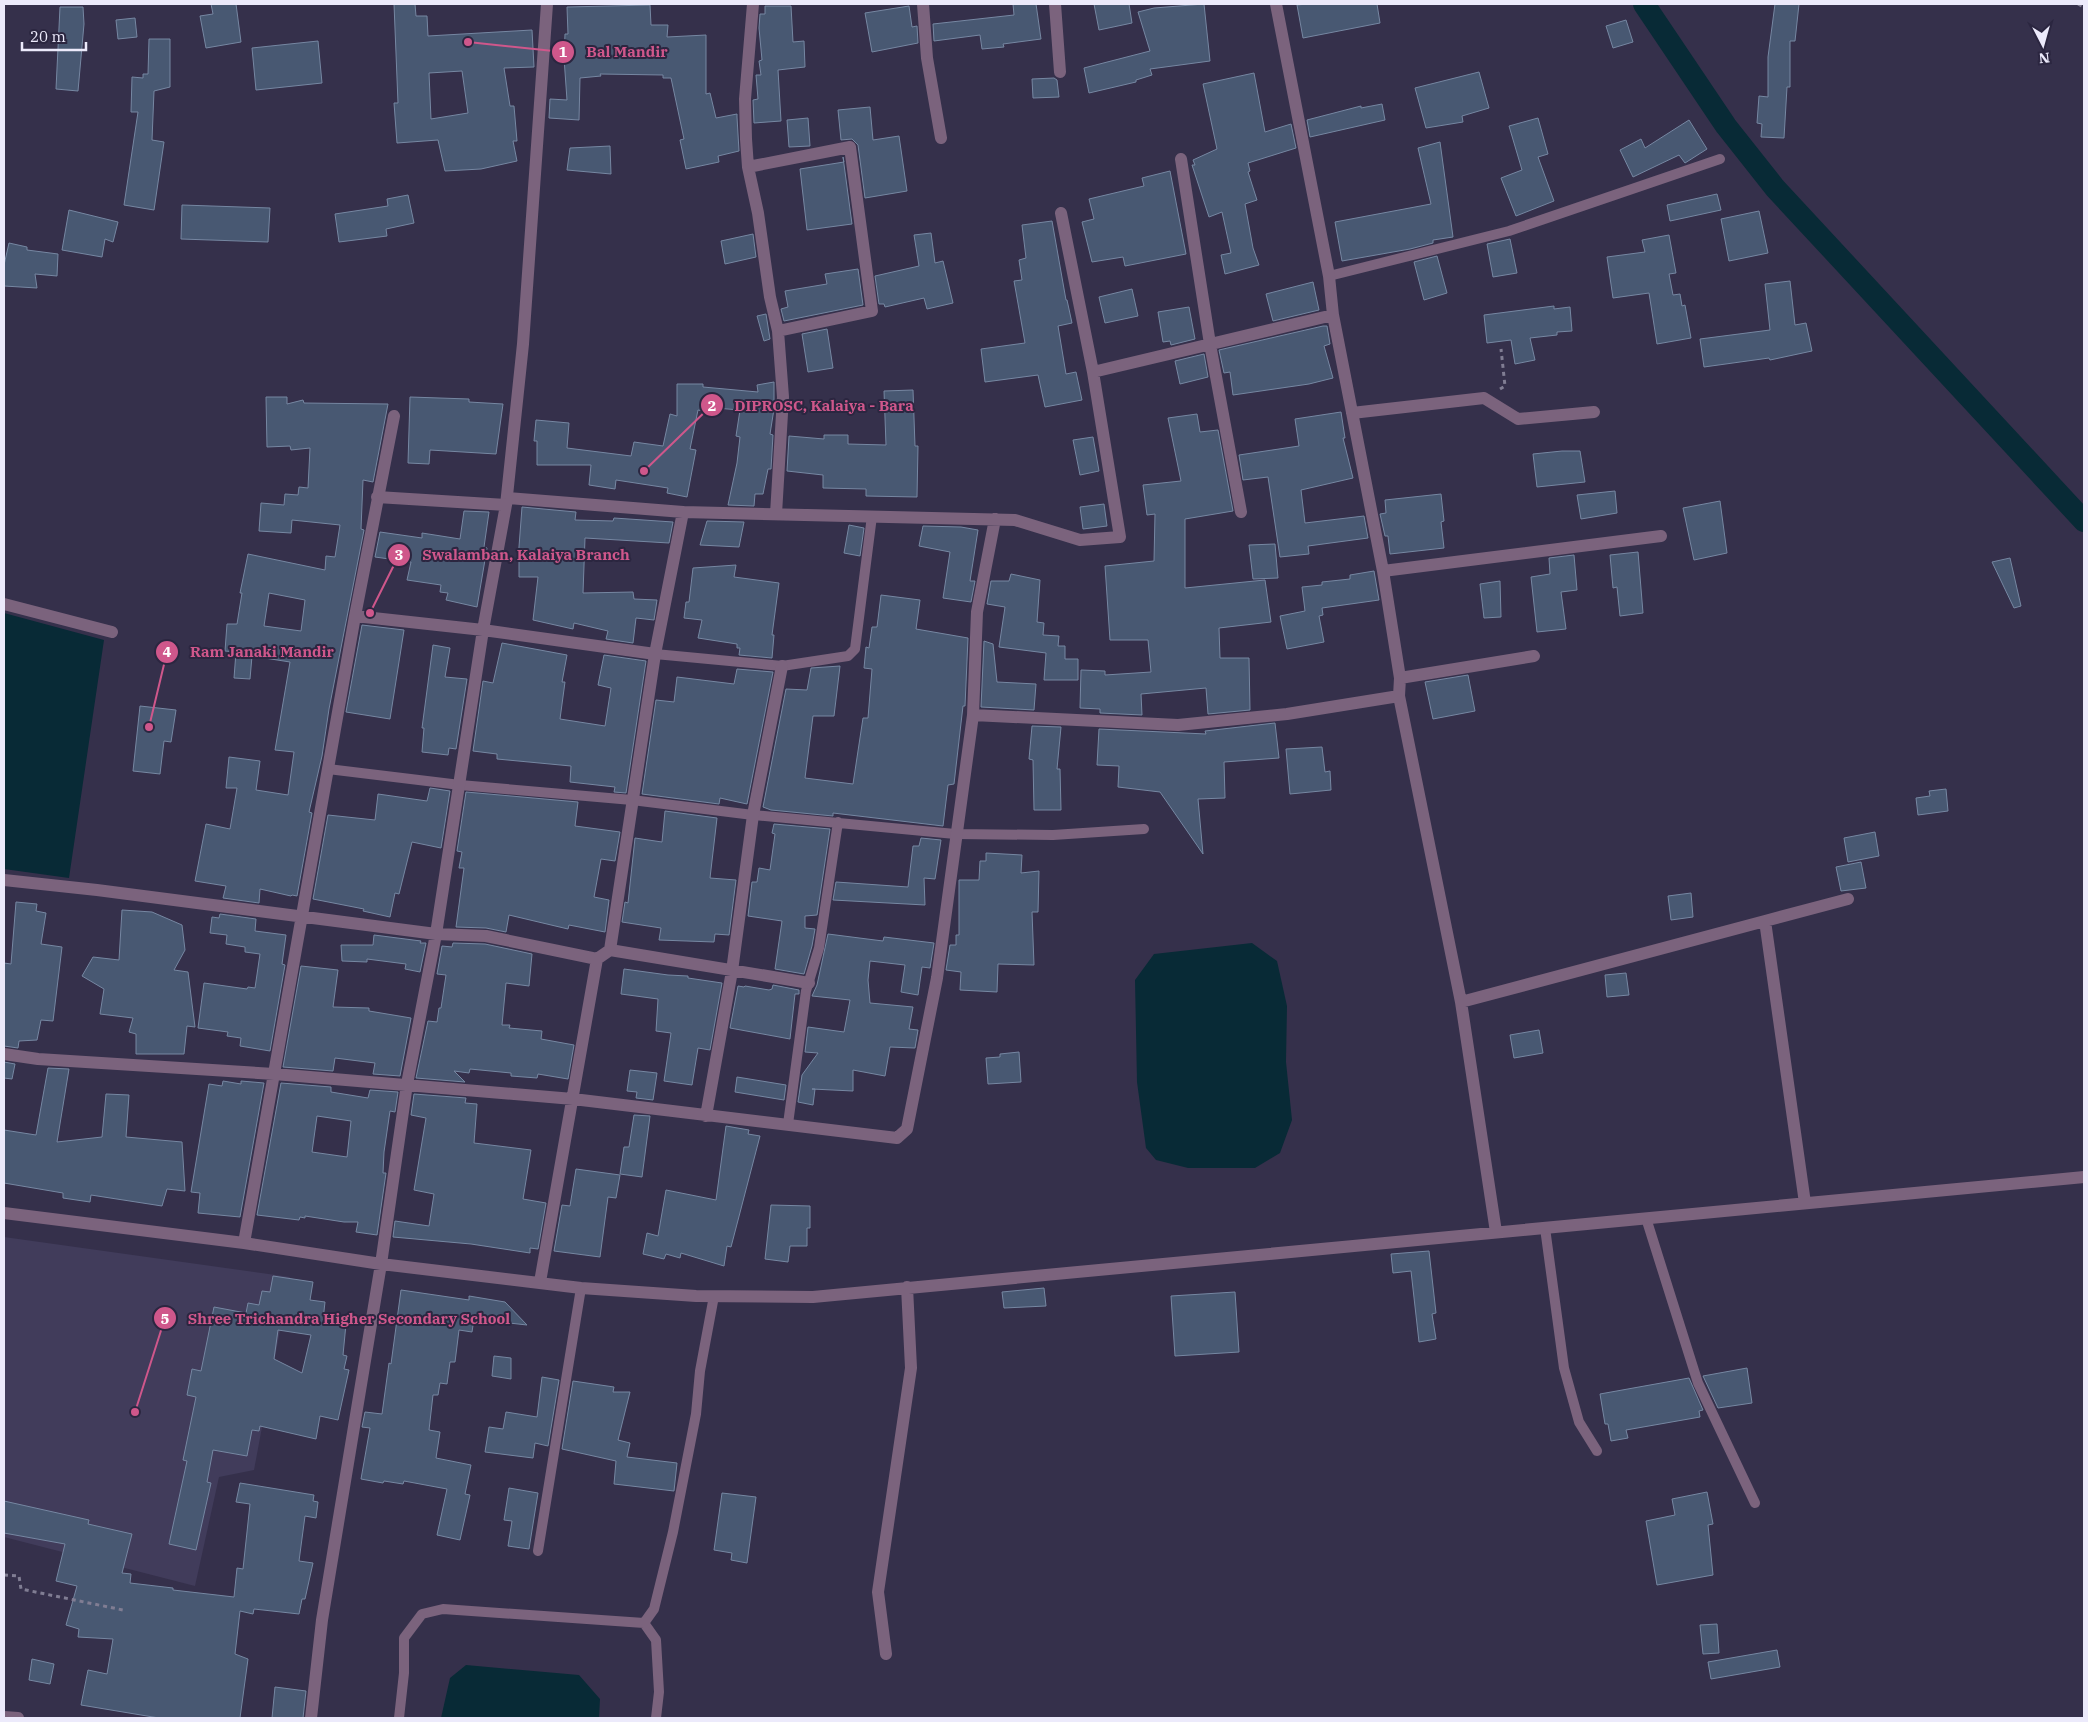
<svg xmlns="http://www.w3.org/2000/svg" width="2088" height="1722" font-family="'IBM Plex Serif',serif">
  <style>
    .built { fill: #413c5b }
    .water { fill: #082a36 }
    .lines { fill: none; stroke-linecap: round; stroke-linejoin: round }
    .canal { stroke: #082a36; stroke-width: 22 }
    .building { fill: #485872; stroke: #7687a2; fill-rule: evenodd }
    .path { stroke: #807d93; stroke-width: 3; stroke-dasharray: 4 4; stroke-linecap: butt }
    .lane { stroke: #7b637d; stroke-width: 10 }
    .street { stroke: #7b637d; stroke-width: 12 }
    .leader { fill: none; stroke: #cf578b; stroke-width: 2 }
    .callout-dot { fill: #cf578b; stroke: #2b2640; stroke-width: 2 }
    .mark-label { font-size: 15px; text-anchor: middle; font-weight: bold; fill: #fff }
    .callout-label { font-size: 15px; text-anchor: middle; font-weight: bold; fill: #cf578b; stroke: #2b2640; stroke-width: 4; stroke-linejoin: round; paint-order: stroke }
  </style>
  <rect width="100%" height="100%" fill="#35304b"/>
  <path class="built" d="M4 1237 290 1277 254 1470 219 1477 195 1586 4 1537Z"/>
  <path class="water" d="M4 613 104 640 69 878 4 869Z
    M1252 943 1277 961 1287 1006 1286 1062 1292 1120 1280 1153 1255 1168H1188L1156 1160 1146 1148 1137 1082 1135 980 1154 954Z
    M466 1665 579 1675 600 1699 599 1718H441L450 1678Z"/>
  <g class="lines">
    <path class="canal" d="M1644 4 1726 126 1775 188 2084 521"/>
  </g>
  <path class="building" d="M211 4H236L241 42 206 48 200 16 213 14Z
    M394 4H415L416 16H427L428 36 532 30 534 67 504 68 510 106H514L517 141H513L517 161 481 169 445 171 438 140 397 143 394 103H398ZM462 71 468 113 431 119 429 73Z
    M1013 4H1036L1041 39 1003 44 1004 47 982 49 980 35 934 41 933 24 1014 15Z
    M1094 4H1129L1132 23 1099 30Z
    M1204 4 1210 61 1150 69 1152 75 1136 80V82L1089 93 1084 68 1150 51 1138 12 1154 8Z
    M1307 4H1377L1380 23 1303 38 1297 5Z
    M1775 4H1799L1795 41H1790V87H1787L1784 138 1761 137 1762 124 1757 123 1759 96 1768 97V57Z
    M650 5 651 25H668L667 37 706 35V94L710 93 716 118 737 114V117L739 151 718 156 719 162 686 169 680 140 684 139 671 78H663V75L600 74 601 76 580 78 579 120 549 118 550 99 567 100 564 58 565 34H568L567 7Z
    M765 6H791L793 42 804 41 805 67 778 70 781 121 754 123 753 100 758 99 756 75H761L759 61 762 60 759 28 760 14H765Z
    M909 6 912 27 917 26 918 43 872 52 865 13Z
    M60 7H83L84 24 78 91 56 89Z
    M135 18 137 37 118 39 116 20Z
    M1626 20 1633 42 1613 48 1606 26Z
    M149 39H170V87L154 91 152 140 164 142 154 210 124 205 138 112H131L132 77 143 78V74H148Z
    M318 41 322 83 256 90 252 48Z
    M1479 72 1489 108 1462 116 1463 122 1426 128 1415 88Z
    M1254 73 1265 132 1291 124 1296 148 1248 163 1250 171 1248 172 1257 200 1245 204 1253 248 1259 265 1225 274 1221 255 1231 253 1222 212 1209 217 1192 165H1195L1193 160 1217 149 1203 84Z
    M1054 78 1057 80 1059 97 1033 98 1032 79Z
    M1382 104 1385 120 1310 137 1307 120 1361 106V108Z
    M870 107 873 140 899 136 907 191 865 198 858 145 852 139 841 140 838 110Z
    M808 118 810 146 789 147 787 120Z
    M1538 118 1548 154 1538 157 1554 201 1516 216 1501 178 1522 170 1509 126Z
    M1689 120 1707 149 1685 163 1679 155 1633 177 1620 150 1641 139 1645 148Z
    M1440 142 1453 237 1433 240V243L1410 249 1342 261 1335 222 1431 204 1418 148Z
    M610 146 611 174 567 170 570 148Z
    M843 157 852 224 807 230 800 169 844 162Z
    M1170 171 1186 254 1125 266 1123 257 1092 262 1082 222 1094 219 1089 199 1144 186 1142 178Z
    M1717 194 1721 210 1670 221 1667 205Z
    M408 195 414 223 386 229 387 236 339 242 335 214 388 206 387 199Z
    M182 205 270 208 268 242 181 239Z
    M69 210 118 222 113 242 105 239 102 257 62 250Z
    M1759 211 1768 253 1729 261 1721 219Z
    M1052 221 1066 300H1067L1072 323 1058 326 1066 374 1076 372 1082 400 1045 407 1038 375 985 382 981 349 1025 343 1014 281 1022 280 1019 260 1026 258 1022 225Z
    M931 233 935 263 943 261 953 303 927 309 924 298 885 307 884 304H879L875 276 919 266 914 235Z
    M753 234 756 257 725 264 721 241Z
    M1669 235 1676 273 1669 274 1673 295 1680 294 1682 306 1685 305 1691 338 1657 344 1649 293 1613 298 1607 257 1645 252 1642 240Z
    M1510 239 1517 273 1493 277 1487 244Z
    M9 243 27 247V250L58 254 57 276 35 274 37 288 4 286V265Z
    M1437 256 1447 293 1424 300 1414 262Z
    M858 269 863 305 784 321 781 309 788 307 785 291 827 284 825 274Z
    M1790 281 1795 325 1806 323 1812 351 1770 360 1769 358 1704 367 1700 339 1770 330 1765 284Z
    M1313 282 1319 310 1273 321 1266 294Z
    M1132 289 1138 316 1105 323 1099 297Z
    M1554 306V309L1570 307 1572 331 1557 332V335L1530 338 1535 360 1515 364 1511 340 1487 343 1484 315Z
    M1189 307 1195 339 1171 345 1170 341 1163 342 1158 312Z
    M766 314 770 339 764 341 757 316Z
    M1323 326H1327L1330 344 1324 346 1333 378 1309 384 1233 395 1230 372 1224 373 1219 350Z
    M827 329 833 368 808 372 802 334Z
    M1204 354 1208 377 1180 384 1175 361Z
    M774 382V409L770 434 773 435 771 469H768L763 494H755L754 506 728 505 737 463 740 437 736 436 740 410 703 407V411L698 410 690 449 696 450 687 497 667 493 668 488 616 480 615 489 589 485 591 465H537V441H534L536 420 569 423 567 448 631 456 634 442 663 446 670 414 677 416V384H703V387L758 392 757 385Z
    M913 390 915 446H918L917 497 866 496V489L823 488V475L787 471 789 436 824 439V435H848V444L886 445 884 391Z
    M266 397H287V404L303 400 304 403 388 404 373 482 363 480 361 529 364 530 329 709 322 756 309 812 312 813 297 896 292 895 291 896 260 889 259 903 223 898 226 886 195 881 206 824 230 829 237 788H226L229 757 260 761 256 790 288 795 294 752 275 750 290 662 252 656 250 679 234 678 236 652 225 651 227 624H237L242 593H240L248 554 325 570 326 556 335 557 340 525 292 520 291 533 259 531 261 503 284 505 285 494 298 495 299 487 308 488 310 448 291 450 290 446 267 447ZM269 593 305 600 301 631 264 626Z
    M410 397 469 399V402L503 404 496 454 430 450 429 464 408 463Z
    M1341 412 1345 438H1343L1353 478 1301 490 1305 523 1364 516 1368 538 1308 546 1309 554 1280 557 1268 477 1243 480 1239 455 1299 446 1295 419Z
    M1197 414 1200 432 1218 430 1233 511 1185 519V588L1265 580 1271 622 1219 628 1220 658H1249L1250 710 1208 714 1206 688 1141 694 1142 715 1100 713V709L1080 708 1081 670 1105 671V675L1151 672 1148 640H1110L1105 566 1154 561 1155 514 1147 515 1143 485 1181 481 1168 418Z
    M1093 437 1099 471 1080 475 1073 440Z
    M1562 451H1580L1585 482 1537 487 1533 454Z
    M1615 491 1617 513 1581 519 1577 495Z
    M1441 494 1444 521 1441 522 1444 548 1390 554 1388 536H1385L1380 514 1386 513 1385 500Z
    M1720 501 1727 553 1694 560 1683 508Z
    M1104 504 1107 526 1083 529 1080 507Z
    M522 507 576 512 575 520 613 521 614 518 673 522 669 543 585 538 583 593 633 592 634 599 657 600 654 620 636 618 633 643 606 639 608 631 574 623 573 629 533 620 538 577H519V561L518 560Z
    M464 511 489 512 484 547 487 548 477 607 446 600 448 593 440 592 441 585 407 580 411 562 375 557 380 532 422 538V533L460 539Z
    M707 521 744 522 739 547 700 545Z
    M849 525 864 528 860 556 844 553Z
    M923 526 961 527 978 530 970 581H975L971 602 943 598 950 552 919 546Z
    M1275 544 1278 578 1253 579 1249 545Z
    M1638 552 1643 613 1620 616 1617 587 1613 588 1610 555Z
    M1574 555 1577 590 1561 592 1566 629 1537 632 1531 577 1550 574 1549 558Z
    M2010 558 2021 606 2014 608 1992 562Z
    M736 565 734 577 779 583 772 635H774L772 658 739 655 740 648H737V644L698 638 702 620 684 618 686 602H689L693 568Z
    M1374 571 1379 600 1322 608 1323 615 1319 616 1324 642 1287 649 1280 616 1305 611 1302 587 1322 585V582L1350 579V575Z
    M1011 574 1040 580 1037 622 1044 623 1043 635 1059 636 1058 646H1065V659H1078V680H1044L1046 653 999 647 1005 607 987 604 991 581H1009Z
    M1500 581 1501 617 1484 618 1480 584Z
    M881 595 920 600 916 629 968 638 965 706H963L954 784 948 785 943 826 833 813V816L771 810 763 807 786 689 807 690 811 668 840 666 834 716H813L805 778 853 784 863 718H868L872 669 864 668 866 647 869 648 872 627H877Z
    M362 625 404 630 390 719 346 712Z
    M984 641 993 644 997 682 1036 684 1034 710 981 707Z
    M502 643 567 655 562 682H565L560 719 605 726 611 688 598 685 604 655 646 661 626 793 614 792 615 787 570 782 571 766 497 759V754L473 751 483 681 493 683Z
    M433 645 450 648 445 677 467 679 456 749 449 748 448 755 422 752 424 728H422Z
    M737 669 773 672 747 804 720 798 719 804 642 794 656 700 674 702 677 677 734 684Z
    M1468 675 1475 711 1433 719 1425 682Z
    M140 706 176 710 171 742 164 741 160 774 133 771Z
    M1275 723 1279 758 1224 762 1225 798 1198 799 1203 854 1160 792 1118 787 1119 766 1097 765 1099 729 1206 734 1205 731Z
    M1032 726 1061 727 1057 769H1060L1061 810H1034L1033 760 1029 759Z
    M1322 747 1325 772 1330 771 1331 790 1290 794 1286 749Z
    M430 788 450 791 441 848 412 842 399 894 395 893 390 917 363 911 364 909 313 899 328 815 375 820 378 794 427 801Z
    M1946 789 1948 811 1918 815 1916 798 1930 796 1929 791Z
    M466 792 578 802 575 826 620 832 615 861 601 859 594 897 609 900 605 932 569 925 568 929 509 915 506 932 486 928 456 927 464 868H459L462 852 457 851Z
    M665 811 717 818 710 878 736 880 729 935 715 934 714 942 659 940 661 928 622 922 625 902 628 903 635 838 662 842Z
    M774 824 830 829 817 915 805 916V928L815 929 812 946 804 974 775 969 782 921 748 916 752 882H757L759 868 770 870 775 834 772 833Z
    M1875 832 1879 856 1848 862 1844 838Z
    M921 838 941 840 935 879 924 878 925 905 833 900 836 882 908 887 913 846H919Z
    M986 853 1022 855 1021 873 1039 871 1038 912H1032L1034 965 998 964 997 992 960 990 961 972 946 970 950 945H956V935H959V880H979L980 861H986Z
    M1861 862 1866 888 1841 891 1836 867Z
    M1691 893 1693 917 1671 920 1668 896Z
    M16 902 37 904 36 911 46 913 41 944 62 947 53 1021 41 1020 37 1040 19 1041 18 1048 4 1046V963L11 964Z
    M122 910 152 912 182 925 185 950 174 970 188 972 195 1027 187 1026 184 1054H136V1034L129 1032 133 1018 100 1014 104 989 82 976 93 957 119 960Z
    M220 914 256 919 255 931 286 935 282 964 285 965 270 1051 240 1046 241 1038 227 1036 228 1032 198 1028 204 983 247 989 248 987 255 988 260 954 245 952V947L226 944 227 935 210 933 212 917 219 918Z
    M828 934 883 941 884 937 934 943 930 968 922 967 918 995 901 992 905 965 870 961 868 980 870 1003 913 1007 909 1029 918 1030 915 1048 890 1047 885 1076 853 1070V1091L812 1089H815L813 1105 798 1102 802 1075 818 1053 805 1052 808 1027 844 1032 850 1000 812 996 817 985Z
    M374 935 421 941 420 943H426L420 972 405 969 406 964 367 959V962L342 961 341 945H373Z
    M453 943 485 944 532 954 529 986 506 983 502 1025H510L509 1028 542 1031 541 1039 574 1045 568 1079 538 1074 537 1078 511 1076V1073L470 1069 469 1073 454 1071 465 1082 416 1078 428 1021 437 1022 439 1008H441L446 975 437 974 442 946 452 947Z
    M301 966 338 970 333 1007 369 1008V1011L411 1018 400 1076 373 1074 375 1063 335 1058 333 1071 283 1067Z
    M624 969 668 975 688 976V978L722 983 710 1050 698 1048 692 1085 664 1081 671 1033 656 1031 658 999 621 994Z
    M1626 973 1629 995 1607 997 1605 975Z
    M773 985 799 990V994H795L790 1039 730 1028 738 986 744 987 745 986 769 990 772 989Z
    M1539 1030 1543 1053 1514 1058 1510 1035Z
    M1019 1052 1021 1082 988 1084 986 1058 1000 1057V1054Z
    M4 1062 15 1064 12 1079 4 1078Z
    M48 1068 69 1069 57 1142 102 1137 106 1094 129 1095 126 1137 182 1142 185 1191 167 1189 162 1206 91 1195 90 1202 63 1198V1193L4 1183V1130L36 1135Z
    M630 1070 657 1073 653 1100 636 1098 637 1092 627 1091Z
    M737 1077 786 1085 784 1100 735 1092Z
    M223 1081 241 1084V1081L264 1083 240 1217 198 1213 200 1193 191 1192 209 1084 222 1086Z
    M281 1083 331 1087V1092L368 1098 370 1090 398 1092 395 1112 390 1111 384 1152 383 1173H386L377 1235 356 1232 358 1222H344L305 1216V1218L300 1217 299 1220 257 1215ZM317 1116 351 1121 347 1157 312 1152Z
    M414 1094 466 1098 465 1103 477 1104 474 1143 531 1150 523 1199 546 1203 538 1249 530 1248V1253L471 1244 393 1237 395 1221 429 1226 434 1194 414 1190 426 1118 411 1115Z
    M634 1115 650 1116 642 1177 620 1174 624 1147H629Z
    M726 1126 749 1130 748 1134 760 1136 731 1247 727 1246 724 1266 681 1253 680 1258 666 1254 664 1259 643 1254 647 1233 658 1236 666 1190 716 1200Z
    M576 1169 620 1175 616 1198 608 1197 600 1257 554 1251 562 1205 570 1206Z
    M771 1205 810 1206V1228H807V1246H790L788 1262 765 1259Z
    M1429 1251 1436 1313 1432 1314 1436 1339 1419 1342 1411 1271 1393 1273 1391 1254Z
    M273 1276 313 1282 310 1300 325 1302 323 1320 346 1324 343 1355 347 1356 344 1369 349 1370 338 1420 320 1416 316 1439 260 1426 259 1431 252 1430 247 1456 213 1450 207 1482 211 1483 196 1550 169 1544 187 1461 183 1460 196 1397 187 1395 192 1369 201 1371 214 1307 246 1313 248 1303 259 1305 262 1291 270 1292ZM278 1330 311 1335 302 1373 274 1359Z
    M1044 1288 1046 1306 1004 1308 1002 1292Z
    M401 1290 469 1300V1296L505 1302 527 1325 474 1319 472 1332 459 1330 455 1362H450L447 1384 440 1383 438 1395H433L429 1430 440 1432 436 1458 471 1465 465 1494 470 1495 460 1540 437 1535 447 1489 404 1481 403 1484 384 1481 383 1483 361 1479 370 1428 362 1427 365 1412 382 1414 389 1363 391 1364Z
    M1235 1292 1239 1352 1175 1356 1171 1296Z
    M494 1356 511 1358V1379L492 1376Z
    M1747 1368 1752 1403 1718 1408 1703 1376Z
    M542 1377 559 1380 548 1446 535 1443 533 1458 485 1452 489 1427 503 1429 506 1412 537 1417Z
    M1689 1378 1703 1410 1699 1411 1700 1417 1626 1430 1628 1438 1611 1441 1608 1424H1605L1600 1394Z
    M573 1381 614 1387 613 1392H630L618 1440 630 1443 627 1457 677 1463 674 1491 614 1484 616 1461 562 1449Z
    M240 1483 314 1495 313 1501 318 1502 316 1518 305 1516 299 1561 313 1563 305 1599H302L299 1614 254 1609 253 1614 240 1611 235 1654 248 1659 240 1718H159L81 1705 88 1670 107 1674 113 1639 78 1637 79 1629 66 1625 77 1586 56 1581 65 1544 4 1533V1501L89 1520 88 1524 132 1534 122 1573 131 1574 130 1583 173 1588V1590L234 1597 237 1568 243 1569 250 1504 236 1502Z
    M509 1488 538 1493 529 1549 508 1546 512 1521 504 1520Z
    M1707 1492 1713 1524 1708 1525 1713 1575 1657 1585 1646 1521 1675 1515 1672 1499Z
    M722 1493 756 1497 747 1563 731 1560 732 1553 714 1550Z
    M1717 1624 1719 1653 1703 1654 1700 1625Z
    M1777 1650 1780 1667 1711 1679 1708 1662Z
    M32 1659 54 1664 50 1684 29 1680Z
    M275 1687 306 1691 303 1718H272Z"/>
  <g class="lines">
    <path class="path" d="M2078 4 2084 7
      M1500 389 1505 386 1501 349
      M4 1575 19 1576 21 1589 123 1610"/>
    <path class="lane" d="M1329 276 1509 231 1720 159
      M655 654 782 666 848 656 855 649 872 516
      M328 769 460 785 632 800 753 815 955 834 1053 835 1144 829
      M788 1124 806 991 819 948 838 822
      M1646 1218 1698 1383 1755 1503
      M1545 1228 1564 1368 1579 1422 1597 1451
      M538 1551 581 1288
      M644 1623 654 1609 673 1532 696 1414 700 1371 714 1296
      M399 1718 404 1673V1638L422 1614 443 1609 644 1623 656 1640 659 1692 656 1718"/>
    <path class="street" d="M753 4 745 99 746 139 748 167 758 213 770 297 778 331 783 397 776 514
      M923 4 927 58 941 138
      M1055 4 1060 72
      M1181 159 1210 344 1241 512
      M748 167 850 147 872 311 778 331
      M1333 315 1383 571 1400 678 1399 696 1461 1002 1496 1232
      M1093 372 1333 315 1329 276 1276 4
      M1352 413 1484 398 1518 419 1594 412
      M377 497 506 505
      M507 498 683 512 1015 520 1080 540 1120 537 1093 372 1061 213
      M1383 571 1661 536
      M4 604 112 632
      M355 616 483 630 655 654 683 512
      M1400 678 1534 656
      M973 715 1178 725 1287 714 1399 696
      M4 880 97 890 436 934 486 936 597 959 610 950 809 983
      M1765 921 1848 899
      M610 950 655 654
      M1461 1002 1765 921 1805 1203
      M4 1054 38 1059 274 1074 573 1099 897 1138 907 1129 937 978 973 715 977 612 995 519
      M706 1116 732 971 753 815 782 666
      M4 1213 244 1243 381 1264 581 1288 696 1296 813 1297 2084 1177
      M244 1243 355 616 394 416
      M540 1282 597 959
      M886 1654 878 1592 911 1368 907 1287
      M4 1717 18 1718
      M311 1718 322 1620 381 1264 407 1084 436 934 483 630 506 505 523 344 547 4"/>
  </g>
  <path class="leader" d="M468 42L563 52M644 471L712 405M370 613L399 555M149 727L167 652M135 1412L165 1318"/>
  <g class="callout-dot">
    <circle cx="468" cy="42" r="5"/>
    <circle cx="644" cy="471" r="5"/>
    <circle cx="370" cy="613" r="5"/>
    <circle cx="149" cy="727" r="5"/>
    <circle cx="135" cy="1412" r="5"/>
    <circle cx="563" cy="52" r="12"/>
    <circle cx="712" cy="405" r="12"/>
    <circle cx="399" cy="555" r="12"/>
    <circle cx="167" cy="652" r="12"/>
    <circle cx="165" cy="1318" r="12"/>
  </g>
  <g class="mark-label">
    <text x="563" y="57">1</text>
    <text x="712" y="411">2</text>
    <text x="399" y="560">3</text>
    <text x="167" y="657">4</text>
    <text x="165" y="1324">5</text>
  </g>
  <g class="callout-label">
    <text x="627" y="57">Bal Mandir</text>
    <text x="824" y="411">DIPROSC, Kalaiya - Bara</text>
    <text x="526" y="560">Swalamban, Kalaiya Branch</text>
    <text x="262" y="657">Ram Janaki Mandir</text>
    <text x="349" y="1324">Shree Trichandra Higher Secondary School</text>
  </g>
  <rect width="2088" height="1722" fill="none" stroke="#eceafb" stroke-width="10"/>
  <g transform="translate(2043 45) rotate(174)" stroke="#2b2640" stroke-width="4" paint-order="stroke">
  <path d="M0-4L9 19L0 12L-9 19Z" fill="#eceafb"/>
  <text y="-8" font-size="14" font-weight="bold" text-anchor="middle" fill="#eceafb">N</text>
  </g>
  <path d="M22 42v8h64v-8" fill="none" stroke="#eceafb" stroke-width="2.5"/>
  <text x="30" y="42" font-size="15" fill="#eceafb" stroke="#2b2640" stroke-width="4" paint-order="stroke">20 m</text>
</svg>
